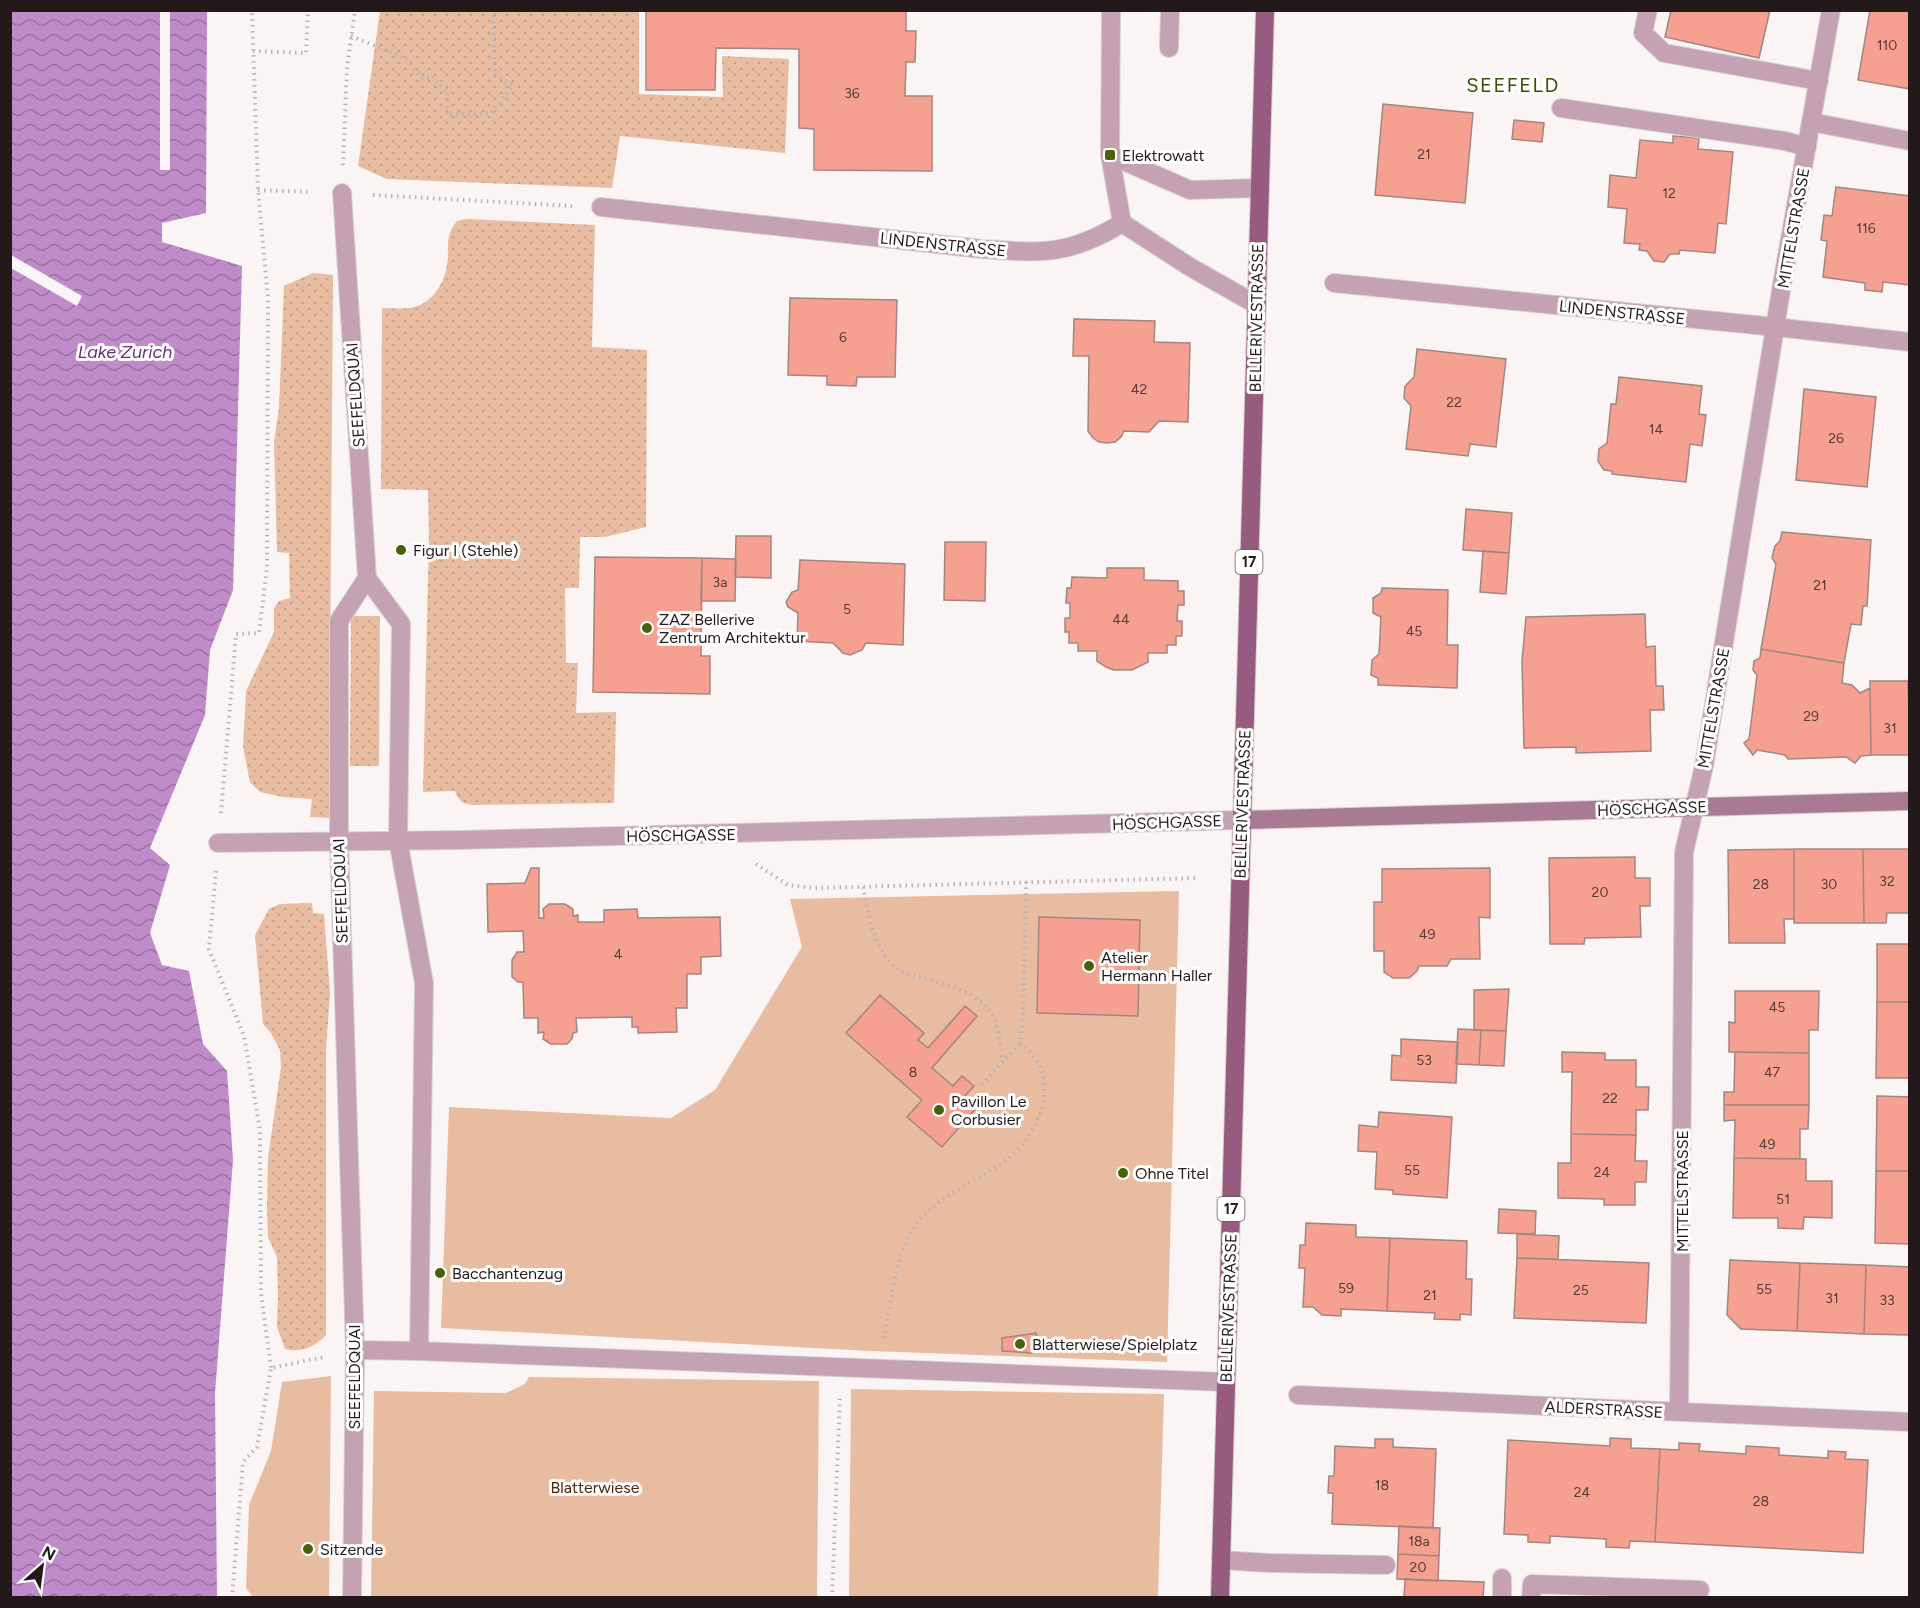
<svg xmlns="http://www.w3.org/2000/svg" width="1920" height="1608" font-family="Figtree,sans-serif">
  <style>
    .grass { fill: url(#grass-dots) }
    .green { fill: #e8bca0 }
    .water { fill: url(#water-waves) }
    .pier { fill: #fbf4f5 }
    .building { fill: #f5a090; stroke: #a28680; stroke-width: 1.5 }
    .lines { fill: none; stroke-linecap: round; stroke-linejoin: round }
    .lane-casing { stroke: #d8d1d2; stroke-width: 20 }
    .street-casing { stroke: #d8d1d2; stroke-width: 20 }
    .secondary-casing { stroke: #d8d1d2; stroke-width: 20 }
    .primary-casing { stroke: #d8d1d2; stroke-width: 20 }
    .path { stroke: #b9b1b3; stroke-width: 4; stroke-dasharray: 1.5 4.5; stroke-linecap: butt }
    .lane { stroke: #c4a2b4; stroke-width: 18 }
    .street { stroke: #c4a2b4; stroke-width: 18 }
    .secondary { stroke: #aa7994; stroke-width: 18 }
    .primary { stroke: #965b7e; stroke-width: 18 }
    .poi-dot { fill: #4a610c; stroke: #fff; stroke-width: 2 }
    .labels { text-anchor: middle; stroke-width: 6; stroke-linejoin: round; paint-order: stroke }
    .number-label { font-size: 14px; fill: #583a38 }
    .shield { fill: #fff; stroke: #655d5f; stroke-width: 1.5 }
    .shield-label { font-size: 15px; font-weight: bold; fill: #23181a }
    .poi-label { font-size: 16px; fill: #23181a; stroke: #fff; text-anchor: start }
    .street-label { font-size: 16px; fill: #23181a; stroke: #fff }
    .park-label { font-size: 16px; fill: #522600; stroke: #fff }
    .water-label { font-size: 18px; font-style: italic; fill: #6c2d77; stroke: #fff }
    .quarter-label { font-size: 20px; letter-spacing: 1.5px; fill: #3b4e00; stroke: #fff }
  </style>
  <defs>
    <pattern id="grass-dots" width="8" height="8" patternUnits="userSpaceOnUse" patternTransform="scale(1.5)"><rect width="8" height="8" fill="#e8bca0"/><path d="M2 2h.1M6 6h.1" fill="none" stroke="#c7a189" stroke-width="1.8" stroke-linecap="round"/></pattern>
    <pattern id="water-waves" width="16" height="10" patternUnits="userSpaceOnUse" patternTransform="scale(1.5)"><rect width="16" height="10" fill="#bf8bc9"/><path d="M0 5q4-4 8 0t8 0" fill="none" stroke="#9b71a2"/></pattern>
  </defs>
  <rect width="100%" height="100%" fill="#fbf4f5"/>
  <path class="grass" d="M380 11H639V94L723 97 722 56 789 59 785 153 620 136 612 188 387 179 358 166Z
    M466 219 595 225 592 347 647 350 646 527 605 537H580L579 588H565L566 663H578L576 713 616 712 614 803 473 805C463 804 458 801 455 791L423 792 429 535 428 490 381 489 382 308C391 308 401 309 410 308 431 305 444 285 447 265 450 247 444 237 457 221Z
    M313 273 333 275 329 818 310 817 312 799 283 797 260 792 250 782 243 747 246 691 274 632V608L279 601 290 598 289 553 277 552 274 442 279 408 284 286Z
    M351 616H380L379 766H350Z
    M312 903 313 913 324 914 330 993 326 1049V1335C315 1347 300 1353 285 1349L277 1327 278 1296 277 1257 268 1237 267 1207 268 1158 281 1067 280 1050 271 1033 263 1024 255 935 269 909 280 904Z"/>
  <path class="green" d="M1179 891 1167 1362 871 1351 441 1328 449 1107 671 1118 715 1090 802 947 790 899Z
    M331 1376 329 1597H253L246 1588 249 1505 271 1451 282 1382Z
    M529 1377 819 1381 817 1597H371L374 1391 506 1393 525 1384Z
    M851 1389 1164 1394 1158 1597H849Z"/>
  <path class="water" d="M11 11H207L206 213 162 223V242L242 266 233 590 210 650 205 715 150 848 170 865 150 933 162 965 189 971 203 1044 227 1071 233 1160 215 1393 217 1597 11 1598Z"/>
  <path class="pier" d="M160 11H170V170H160Z
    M11 255 82 296 77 306 11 268Z"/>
  <path class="building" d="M646 10H906V31H916L915 62H906L905 96H932V171L814 170V129L799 128V49L716 48 715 90H646Z
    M1671 10H1770L1759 58 1665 37Z
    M1870 10H1910V89L1858 80Z
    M1383 104 1473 113 1465 203 1375 195Z
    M1514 120 1544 123 1542 142 1512 139Z
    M1673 136 1699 138 1698 149 1733 152 1726 224 1718 223 1715 253 1680 250 1679 254H1670L1664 262 1654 261 1647 251 1639 250 1640 244 1624 243 1627 209 1608 207 1610 175 1636 178 1640 140 1673 143Z
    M1836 187 1910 196V285L1883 282 1882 292 1865 290V283L1823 277 1827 241 1821 240 1824 215 1832 216Z
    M790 298 897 300 895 377H857L856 386 827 385V376L788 375Z
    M1074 319 1155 321 1154 342 1190 343 1188 422 1159 421 1149 432 1124 431 1121 437 1115 442 1107 443 1099 442 1093 438 1088 431 1089 356H1073Z
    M1417 349 1506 359 1496 447 1470 444 1468 456 1406 449 1411 406 1404 398 1405 386 1414 377Z
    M1619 377 1702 386 1699 414 1706 415 1702 446 1690 444 1686 482 1612 474V471L1604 470 1598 461 1599 449 1607 443 1611 404H1616Z
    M1804 389 1876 397 1867 487 1796 480Z
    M1466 509 1512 513 1509 553 1463 550Z
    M1782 532 1871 540 1867 606H1863L1861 625 1851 624 1844 663 1761 649 1776 564 1772 558 1775 546 1780 541Z
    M736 536H771V578L735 577Z
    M945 542H986L985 601 944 600Z
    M1483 551 1509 553 1506 594 1480 592Z
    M595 557 702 558 701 656H710V694L593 692Z
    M702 558 736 559 735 601H701Z
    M800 560 905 564 903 645 866 643 862 650 850 655 843 653 833 643 797 641 798 613 788 607 786 602 792 592 798 590Z
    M1107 568H1144V580L1178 581V591H1184V605H1178L1177 621H1182V636H1176V645H1167V653H1148V662L1132 670H1114L1106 667 1097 661V651H1078V643H1069V632H1065V618H1070V603H1066L1067 588H1071L1072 577 1107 578Z
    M1382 588 1448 590 1447 645H1458L1457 688 1378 685V678L1371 675 1372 660 1379 654 1381 617 1373 613V598L1381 593Z
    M1645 614 1646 647 1655 646 1656 686H1663L1664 710H1650L1651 751 1576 753V747L1524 748 1522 661 1526 617Z
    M1761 649 1844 663 1842 683 1852 685 1860 693 1870 688 1871 755 1861 756 1855 763 1846 757 1788 759 1785 755 1757 750 1753 755 1744 743 1749 739 1757 675 1753 670 1754 661 1760 658Z
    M1870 681H1908L1910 755H1871Z
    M1794 849V919H1784L1785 943H1729L1728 850Z
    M1794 849H1863L1864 923H1794Z
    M1863 849H1910V913H1887L1886 923H1864Z
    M1635 857V878H1650V906H1640L1641 937 1585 938 1584 944H1550L1549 858Z
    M531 868H539V918H544L543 909 549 904H565L573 909V916L578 915V922H604V910L637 909 638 918 720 917 721 956 701 957V974H687V1008H676L677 1032 638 1033V1027H632V1017L576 1018 577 1032 573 1033 572 1039 567 1044H551L543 1039 544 1032 538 1033V1018H524L523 982H518L512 977V960L517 952H524L523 931 488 932 487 884 525 883Z
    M1490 868V918L1479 917 1480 959H1451L1447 966H1419L1417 971 1409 978H1393L1384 972V951H1374V902H1382V869Z
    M1039 917 1140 920 1138 1016 1037 1013Z
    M1877 944H1910V1002H1877Z
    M1509 989 1506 1031 1474 1030V990Z
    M1735 991H1819L1818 1030H1809V1053L1729 1052V1022L1735 1023Z
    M880 995 924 1033 918 1040 928 1048 965 1006 977 1016 932 1068 953 1086 962 1076 974 1086 965 1096 977 1107 942 1147 907 1117 922 1100 846 1033Z
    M1877 1002H1910V1078H1876Z
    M1458 1029 1481 1030 1479 1065 1456 1064Z
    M1481 1030 1506 1031 1504 1066 1479 1065Z
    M1401 1039 1458 1042 1456 1083 1391 1080 1392 1055 1401 1056Z
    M1562 1052 1605 1053V1060H1636V1087H1649L1648 1110H1636V1135L1571 1134 1572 1072H1562Z
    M1735 1052 1809 1053V1105H1724V1092H1734Z
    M1877 1096 1910 1097V1171H1876Z
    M1724 1105H1809L1808 1129H1800V1159L1734 1158 1735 1120 1724 1121Z
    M1379 1112 1452 1117 1447 1198 1393 1194V1190L1375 1189 1377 1152 1358 1151 1359 1125 1378 1127Z
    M1571 1134 1636 1135 1635 1161H1647L1646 1182H1635V1205H1604V1199L1558 1198V1163H1571Z
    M1734 1158 1806 1159V1181H1832V1218L1804 1217 1803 1229 1778 1228V1218H1733Z
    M1876 1171H1910V1244L1875 1243Z
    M1499 1209 1536 1211 1535 1234 1498 1233Z
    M1306 1223 1356 1225V1237L1390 1238 1387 1311 1341 1309V1316L1322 1315 1313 1307H1303L1305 1268H1299L1300 1245H1305Z
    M1517 1234 1559 1236 1558 1259 1517 1258Z
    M1390 1238 1467 1241 1466 1279H1472L1471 1315 1460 1314V1320L1434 1319 1435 1313 1387 1311Z
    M1517 1258 1649 1263 1646 1323 1514 1318Z
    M1730 1260 1800 1263 1797 1331 1741 1329 1727 1315Z
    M1800 1263 1866 1265 1864 1334 1797 1331Z
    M1866 1265 1910 1267V1335L1864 1334Z
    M1036 1333 1040 1351 1032 1353 1002 1351V1338Z
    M1610 1438 1631 1439V1448L1660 1449 1655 1542 1630 1541 1629 1548 1606 1547V1539L1550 1536V1543L1528 1542V1535L1504 1534 1508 1440 1610 1446Z
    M1375 1439H1393V1447L1436 1449 1433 1528 1332 1524 1333 1493H1328L1329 1476H1334L1335 1446 1375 1448Z
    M1679 1443 1700 1444 1699 1451 1746 1454V1446L1779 1448V1455L1828 1458V1451L1846 1452 1845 1459 1868 1460 1863 1553 1655 1542 1660 1449 1679 1450Z
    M1399 1526 1440 1528 1439 1556 1398 1554Z
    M1398 1554 1439 1556 1438 1581 1397 1579Z
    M1405 1579 1484 1582 1483 1598H1404Z"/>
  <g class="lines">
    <defs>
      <path id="lane" d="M1111 10 1110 155 1122 223
        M1648 10 1643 33 1664 53 1819 81
        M1169 48 1170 10
        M1561 108 1785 141 1807 147
        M1811 122 1910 141
        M1110 155 1190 190 1260 188
        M342 193 367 578 339 621V840L355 1350 352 1598
        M367 578 401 624 398 840 424 983 419 1351
        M218 843 460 840
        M355 1350 419 1351 1226 1382
        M1221 1560 1269 1563 1386 1565
        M1502 1598V1578
        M1531 1598 1532 1584 1700 1590"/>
      <path id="street" d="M601 207 982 249C1041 253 1069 256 1122 223L1190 267 1257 305
        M1334 283 1776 327 1910 342
        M460 840 1242 820
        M1298 1395 1910 1422
        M1679 1412 1684 852 1704 766 1782 284 1831 10"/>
      <path id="secondary" d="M1242 820 1910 801"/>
      <path id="primary" d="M1220 1598 1265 10"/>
    </defs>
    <use href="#lane" class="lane-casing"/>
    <use href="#street" class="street-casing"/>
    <use href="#secondary" class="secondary-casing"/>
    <use href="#primary" class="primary-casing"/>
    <path class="path" d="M351 36 405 58 423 79 432 76 448 93 447 115 492 113 513 85 495 76 493 10
      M253 51 306 53 308 10
      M343 165 347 68 355 10
      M258 190 312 192
      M373 195 572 206
      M221 813 236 634 259 633 267 568 268 299 258 190 252 10
      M756 864 788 885 815 888 1196 878
      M216 871 209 949 244 1036 260 1130 261 1293 271 1368
      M863 887C869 918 874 954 903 972 927 980 972 988 988 1008 999 1022 1000 1044 1003 1061
      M982 1085 1020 1043
      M884 1338C891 1305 894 1257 913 1229 943 1183 1010 1177 1036 1124 1040 1114 1044 1104 1044 1093 1045 1071 1038 1056 1020 1043L1023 1020 1026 882
      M232 1598 243 1462 257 1447 271 1368 324 1357
      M832 1598 840 1395"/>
    <use href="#lane" class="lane"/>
    <use href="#street" class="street"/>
    <use href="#secondary" class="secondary"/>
    <use href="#primary" class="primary"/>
  </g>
  <g class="poi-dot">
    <rect x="1104" y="149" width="12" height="12" rx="3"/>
    <circle cx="401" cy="550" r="6"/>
    <circle cx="647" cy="628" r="6"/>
    <circle cx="1089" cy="966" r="6"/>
    <circle cx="939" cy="1110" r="6"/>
    <circle cx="1123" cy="1173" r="6"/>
    <circle cx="440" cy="1273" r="6"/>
    <circle cx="1020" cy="1344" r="6"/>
    <circle cx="308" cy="1549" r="6"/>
  </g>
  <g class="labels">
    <g class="number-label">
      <text x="1887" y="50">110</text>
      <text x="852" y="98">36</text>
      <text x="1424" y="159">21</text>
      <text x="1669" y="198">12</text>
      <text x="1866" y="233">116</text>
      <text x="843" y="342">6</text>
      <text x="1139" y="394">42</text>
      <text x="1454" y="407">22</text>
      <text x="1656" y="434">14</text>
      <text x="1836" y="443">26</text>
      <text x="720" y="587">3a</text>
      <text x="1820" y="590">21</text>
      <text x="847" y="614">5</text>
      <text x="1121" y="624">44</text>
      <text x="1414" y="636">45</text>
      <text x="1811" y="721">29</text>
      <text x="1890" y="733">31</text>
      <text x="1887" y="886">32</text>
      <text x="1761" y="889">28</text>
      <text x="1829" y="889">30</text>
      <text x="1600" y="897">20</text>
      <text x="1427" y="939">49</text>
      <text x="618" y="959">4</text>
      <text x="1777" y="1012">45</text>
      <text x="1424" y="1065">53</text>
      <text x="913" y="1077">8</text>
      <text x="1772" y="1077">47</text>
      <text x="1610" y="1103">22</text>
      <text x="1767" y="1149">49</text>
      <text x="1412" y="1175">55</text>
      <text x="1602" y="1177">24</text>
      <text x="1783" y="1204">51</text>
      <text x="1346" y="1293">59</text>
      <text x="1764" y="1294">55</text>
      <text x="1581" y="1295">25</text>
      <text x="1430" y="1300">21</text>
      <text x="1832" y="1303">31</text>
      <text x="1887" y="1305">33</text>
      <text x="1382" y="1490">18</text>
      <text x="1582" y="1497">24</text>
      <text x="1761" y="1506">28</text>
      <text x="1419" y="1546">18a</text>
      <text x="1418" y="1572">20</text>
    </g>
    <g class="shield">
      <rect x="1235.5" y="550" width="27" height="24" rx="4.5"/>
      <rect x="1217.5" y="1197" width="27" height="24" rx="4.5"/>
    </g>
    <g class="shield-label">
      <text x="1249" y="567">17</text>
      <text x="1231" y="1214">17</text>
    </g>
    <g class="poi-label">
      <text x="1122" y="161">Elektrowatt</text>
      <text x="413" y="556">Figur I (Stehle)</text>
      <text x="659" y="625">ZAZ Bellerive<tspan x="659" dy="18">Zentrum Architektur</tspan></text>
      <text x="1101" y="963">Atelier<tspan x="1101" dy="18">Hermann Haller</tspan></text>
      <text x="951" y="1107">Pavillon Le<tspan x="951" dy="18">Corbusier</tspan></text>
      <text x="1135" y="1179">Ohne Titel</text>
      <text x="452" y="1279">Bacchantenzug</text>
      <text x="1032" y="1350">Blatterwiese/Spielplatz</text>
      <text x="320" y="1555">Sitzende</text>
    </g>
    <g class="street-label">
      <text transform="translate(1793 228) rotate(-80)" y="6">MITTELSTRASSE</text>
      <text transform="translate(943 244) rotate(6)" y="6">LINDENSTRASSE</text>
      <text transform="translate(1622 312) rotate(6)" y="6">LINDENSTRASSE</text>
      <text transform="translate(1256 318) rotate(-89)" y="6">BELLERIVESTRASSE</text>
      <text transform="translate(355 395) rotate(-94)" y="6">SEEFELDQUAI</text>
      <text transform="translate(1713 708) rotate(-80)" y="6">MITTELSTRASSE</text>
      <text transform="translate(1242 804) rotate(-88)" y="6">BELLERIVESTRASSE</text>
      <text transform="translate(1652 808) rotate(-2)" y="6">HÖSCHGASSE</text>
      <text transform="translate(1167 822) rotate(-2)" y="6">HÖSCHGASSE</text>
      <text transform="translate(681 835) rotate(-1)" y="6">HÖSCHGASSE</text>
      <text transform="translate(340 891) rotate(-92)" y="6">SEEFELDQUAI</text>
      <text transform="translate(1682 1191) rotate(-90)" y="6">MITTELSTRASSE</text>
      <text transform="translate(1228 1308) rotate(-88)" y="6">BELLERIVESTRASSE</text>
      <text transform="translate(354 1377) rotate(-90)" y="6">SEEFELDQUAI</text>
      <text transform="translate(1604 1409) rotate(3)" y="6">ALDERSTRASSE</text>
    </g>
    <g class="park-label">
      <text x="595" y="1493">Blatterwiese</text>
    </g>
    <g class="water-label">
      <text x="125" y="358">Lake Zurich</text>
    </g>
    <g class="quarter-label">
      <text x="1513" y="92">SEEFELD</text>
    </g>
  </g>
  <rect width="1920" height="1608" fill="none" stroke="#23181a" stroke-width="24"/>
  <g transform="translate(42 1566) rotate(28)" stroke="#ffffff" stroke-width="4.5" paint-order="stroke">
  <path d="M0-4.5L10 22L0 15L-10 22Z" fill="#23181a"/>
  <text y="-9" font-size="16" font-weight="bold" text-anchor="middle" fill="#23181a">N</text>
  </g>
</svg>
